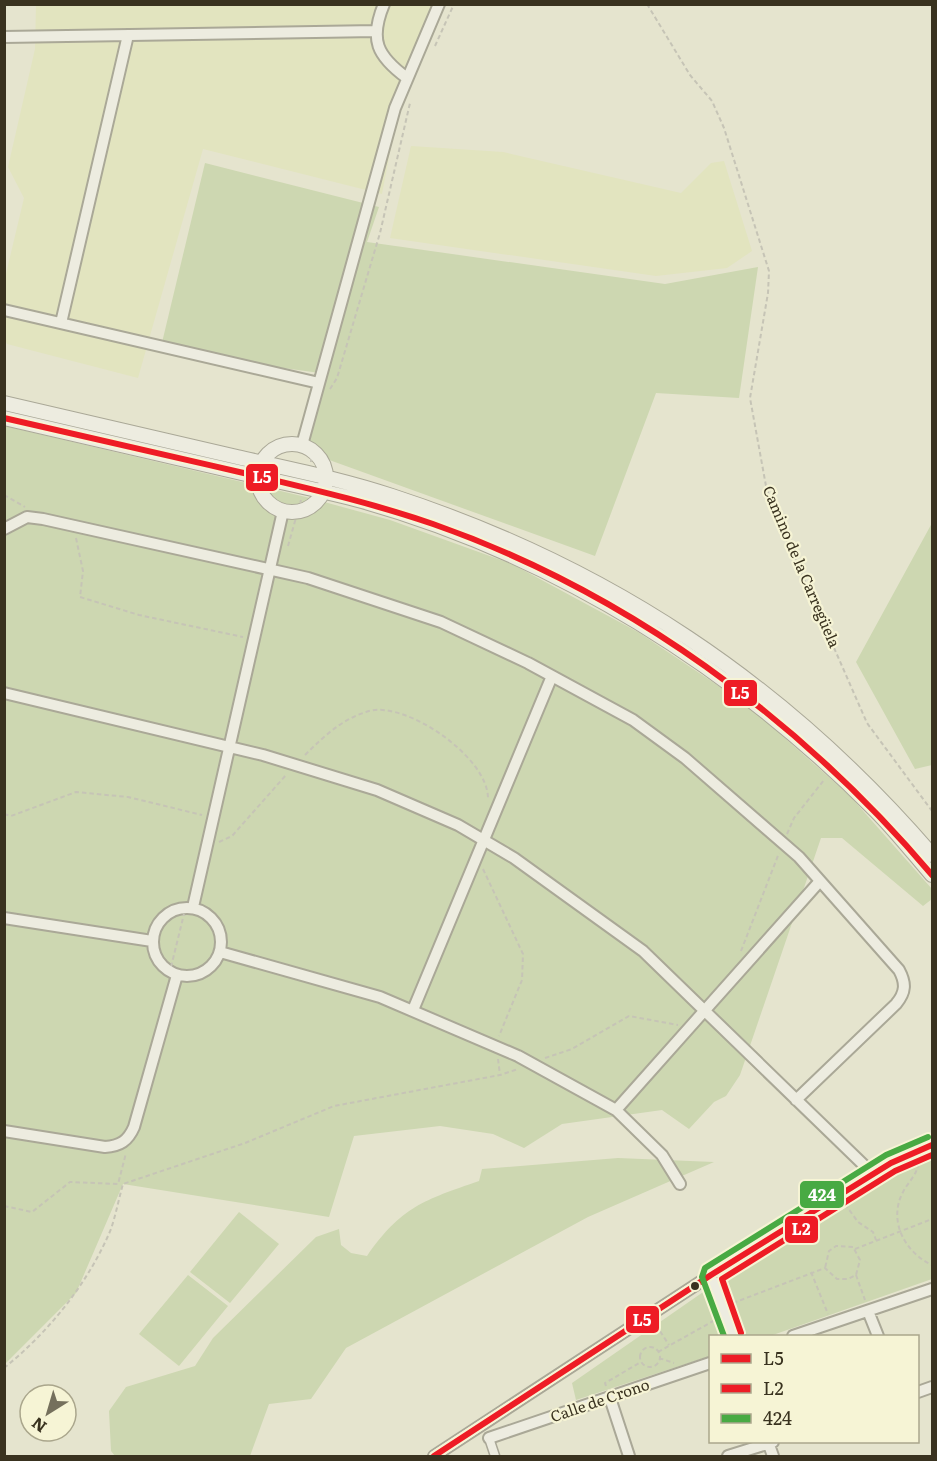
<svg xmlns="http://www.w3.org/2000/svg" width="937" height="1461" font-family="Literata,serif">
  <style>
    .farmland { fill: #e2e4bf }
    .green { fill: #cdd7b1 }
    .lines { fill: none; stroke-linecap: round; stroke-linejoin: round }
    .pedestrian-casing { stroke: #aaa897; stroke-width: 11 }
    .minor-casing { stroke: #aaa897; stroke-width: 14 }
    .tertiary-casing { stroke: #aaa897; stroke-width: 16 }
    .path { stroke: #c6c4b6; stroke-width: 2; stroke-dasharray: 4.5 3; stroke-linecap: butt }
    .pedestrian { stroke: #edece0; stroke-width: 8 }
    .minor { stroke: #edece0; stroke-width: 10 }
    .tertiary { stroke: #edece0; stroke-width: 14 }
    .bus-1-casing { stroke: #f6f4d5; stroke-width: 10 }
    .bus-2-casing { stroke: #f6f4d5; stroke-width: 10 }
    .bus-3-casing { stroke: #f6f4d5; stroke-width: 10 }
    .bus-1 { stroke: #ee1c25; stroke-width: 6 }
    .bus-2 { stroke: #ee1c25; stroke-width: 6 }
    .bus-3 { stroke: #48aa43; stroke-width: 6 }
    .bus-dot { fill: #39321f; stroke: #f6f4d5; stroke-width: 2 }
    .labels { text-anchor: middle; stroke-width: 4.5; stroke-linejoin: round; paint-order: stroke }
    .street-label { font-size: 15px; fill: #39321f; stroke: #f6f4d5 }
    .line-badge { stroke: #f6f4d5; stroke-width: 2 }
    .badge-label { font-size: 16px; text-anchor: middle; font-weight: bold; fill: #fff }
  </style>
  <rect width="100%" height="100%" fill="#e5e4ce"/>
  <path class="farmland" d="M36 5H441L399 104 382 194 203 149 138 378 7 344 5 340V278L24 198 8 167 35 49Z
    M411 146 503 152 681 193 711 163 724 161 752 251 727 268 656 276 390 238Z"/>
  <path class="green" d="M205 163 379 207 367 242 665 284 758 267 739 398 656 393 595 556 321 457 295 450 320 373 160 351Z
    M5 426 306 497 390 520 512 564 638 632 750 707 850 796 932 889V899L923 906 842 838H821L740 1075 726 1096 714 1102 689 1129 662 1110 562 1124 524 1148 493 1134 440 1126 354 1136 329 1217 123 1184 76 1293 5 1364Z
    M932 523V765L915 769 856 662Z
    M932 1153V1279L770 1336H710V1356L576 1400 572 1383 732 1272Z
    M618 1158 714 1162 588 1217 346 1348 311 1399 269 1404 250 1456H115L111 1451 109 1411 126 1387 195 1366 213 1338 316 1237 339 1229 341 1245 351 1253 367 1256C401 1207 424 1200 479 1181L482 1169Z
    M239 1212 279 1244 230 1303 190 1272Z
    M188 1275 228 1306 179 1366 139 1334Z"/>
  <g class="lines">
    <defs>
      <path id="pedestrian" d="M489 1438 495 1456"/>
      <path id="minor" d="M384 4C369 40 377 56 407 78
        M4 37 376 31
        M4 310 319 383
        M61 323 128 35
        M302 445 395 108 439 4
        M4 529 27 517 43 519 308 578 441 622 528 663 633 720 685 758 799 857 899 970C906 983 906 992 896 1004L796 1100
        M4 693 263 755 377 790 458 825 514 858 643 951 873 1174
        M193 907 283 511
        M153 942a34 34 0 1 1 68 0a34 34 0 1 1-68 0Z
        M4 918 152 941
        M220 952 380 997 518 1056 616 1110 662 1155 680 1184
        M413 1010 552 676
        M616 1110 820 881
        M4 1131 105 1147C120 1146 128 1141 134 1127L177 975
        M711 1275 733 1336
        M868 1311 878 1336
        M793 1336 932 1289
        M918 1392 932 1387
        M610 1398 629 1456
        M489 1438 710 1363
        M768 1442 773 1456
        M434 1456 711 1275 891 1163 932 1145
        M728 1456 773 1442"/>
      <path id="tertiary" d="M4 403C82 421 160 439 237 457 289 469 341 479 392 496 607 566 784 683 932 855
        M4 418C89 438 174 457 259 477 293 485 328 492 362 501 557 556 734 668 876 811 896 831 914 854 932 875
        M258 478a34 34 0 1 1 68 0a34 34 0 1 1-68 0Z"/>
    </defs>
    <use href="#pedestrian" class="pedestrian-casing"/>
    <use href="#minor" class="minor-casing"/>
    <use href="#tertiary" class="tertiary-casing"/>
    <path class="path" d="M647 4 690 75 712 101 724 128 769 271 768 293 750 398 766 486 774 511 867 723 932 811
      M435 46 454 4
      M330 389 337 378 380 233 410 103
      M311 450V462
      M4 495 25 507
      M76 538 83 571 80 597 139 615 243 637
      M288 546 301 500
      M305 755C324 736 342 719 369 711 407 701 489 758 488 799
      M4 814 11 816 76 792 128 797 202 815
      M787 834 794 818 824 780
      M219 842 232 836 286 775
      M483 869 523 954 522 980 499 1036
      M741 951 779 853
      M171 967 184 914
      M545 1058 572 1049 629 1016 678 1025
      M498 1059 500 1075
      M918 1163C918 1174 908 1182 903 1192 888 1220 904 1252 932 1265
      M845 1204 858 1222 873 1232 876 1240
      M4 1206 32 1212 70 1182 118 1184 126 1153
      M855 1249 932 1219
      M811 1272 828 1314
      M856 1275 865 1300
      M733 1303 825 1268 837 1279H848L856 1275 860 1260 853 1247 836 1246 829 1251 825 1268
      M656 1325 669 1345
      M640 1357a10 10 0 1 1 20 0a10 10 0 1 1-20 0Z
      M658 1352 715 1320
      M659 1358 674 1363
      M4 1368C49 1332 89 1282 111 1229 116 1214 119 1198 123 1184L245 1143 334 1106 500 1075 518 1069
      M606 1386 605 1383 641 1362"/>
    <use href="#pedestrian" class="pedestrian"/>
    <use href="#minor" class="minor"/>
    <use href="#tertiary" class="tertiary"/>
    <defs>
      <path id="bus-1" d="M4 418C86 437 167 455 248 474 311 489 372 503 433 524 627 592 800 719 932 875
        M434 1456 711 1275 891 1163 932 1145"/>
      <path id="bus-2" d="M741 1333 722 1279 895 1171 932 1155"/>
      <path id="bus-3" d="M724 1336 702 1277 705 1268 886 1155 928 1137"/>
    </defs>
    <use href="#bus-1" class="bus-1-casing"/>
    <use href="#bus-2" class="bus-2-casing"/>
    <use href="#bus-3" class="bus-3-casing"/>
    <use href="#bus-1" class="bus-1"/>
    <use href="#bus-2" class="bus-2"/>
    <use href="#bus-3" class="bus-3"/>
  </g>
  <circle class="bus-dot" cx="695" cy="1286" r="5"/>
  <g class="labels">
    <g class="street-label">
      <text transform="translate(801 567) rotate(67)" y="5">Camino de la Carregüela</text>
      <text transform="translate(600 1401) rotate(-19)" y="5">Calle de Crono</text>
    </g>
  </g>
  <g class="line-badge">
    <rect x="245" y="463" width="34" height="29" rx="6" fill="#ee1c25"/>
    <rect x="723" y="679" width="35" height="28" rx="6" fill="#ee1c25"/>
    <rect x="799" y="1180" width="46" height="29" rx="6" fill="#48aa43"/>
    <rect x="784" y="1215" width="35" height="29" rx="6" fill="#ee1c25"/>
    <rect x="625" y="1305" width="35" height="29" rx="6" fill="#ee1c25"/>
  </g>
  <g class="badge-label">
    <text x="262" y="483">L5</text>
    <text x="740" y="699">L5</text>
    <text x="822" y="1201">424</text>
    <text x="801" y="1235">L2</text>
    <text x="642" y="1326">L5</text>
  </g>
  <rect width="937" height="1461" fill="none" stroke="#39321f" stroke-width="12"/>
  <rect x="709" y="1335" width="210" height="108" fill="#f6f4d5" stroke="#aaa68c" stroke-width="1.5"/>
  <rect x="721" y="1354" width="30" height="9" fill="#ee1c25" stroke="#aaa68c" stroke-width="1.5"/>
  <text x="763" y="1365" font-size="18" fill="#39321f">L5</text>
  <rect x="721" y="1384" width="30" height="9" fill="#ee1c25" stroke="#aaa68c" stroke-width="1.5"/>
  <text x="763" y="1395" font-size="18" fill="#39321f">L2</text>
  <rect x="721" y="1414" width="30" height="9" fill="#48aa43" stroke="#aaa68c" stroke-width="1.5"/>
  <text x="763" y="1425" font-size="18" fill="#39321f">424</text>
  <g transform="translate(48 1413) rotate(217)"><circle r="28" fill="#f6f4d5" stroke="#aaa68c" stroke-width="1.5"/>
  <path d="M0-4.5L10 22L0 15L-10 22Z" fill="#75705c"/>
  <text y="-9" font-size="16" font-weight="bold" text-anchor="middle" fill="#39321f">N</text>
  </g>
</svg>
